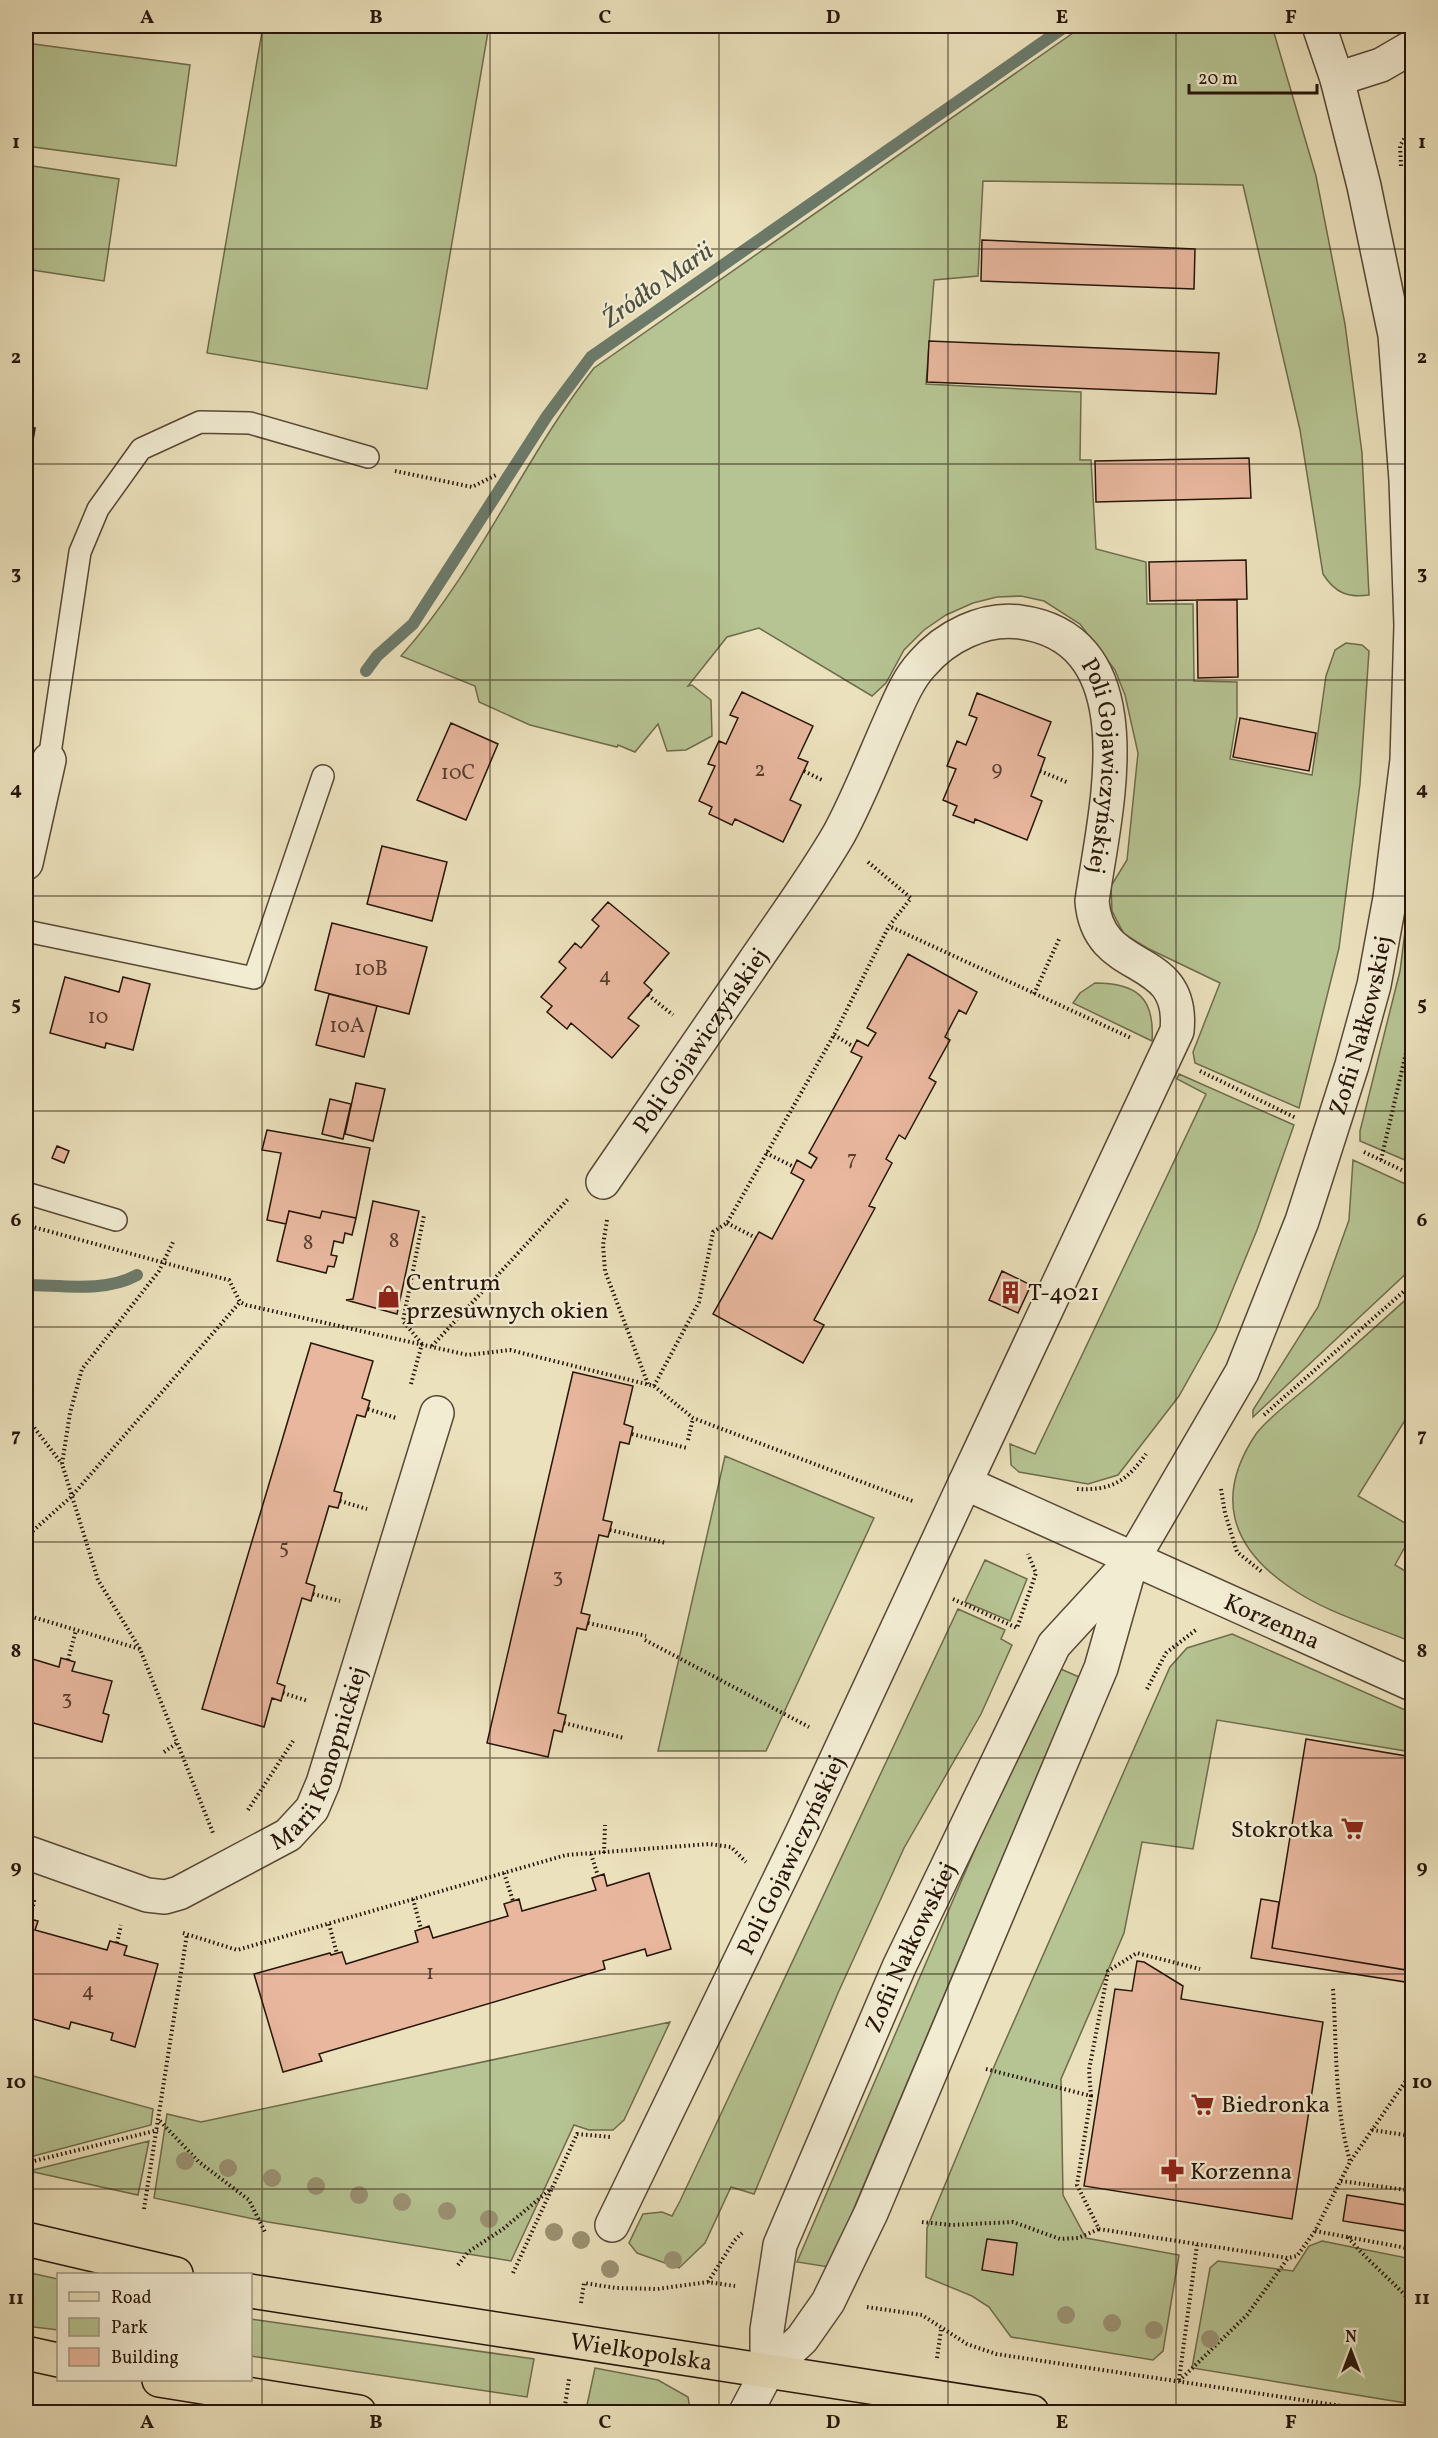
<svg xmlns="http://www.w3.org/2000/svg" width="1438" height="2438" font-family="Vollkorn,serif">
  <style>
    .green { fill: #b6c392; stroke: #6e6c4d; stroke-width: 1.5 }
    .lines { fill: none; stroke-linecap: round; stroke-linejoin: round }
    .stream { stroke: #6b7a6a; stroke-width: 12 }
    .building { fill: #e8b79e; stroke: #271508; stroke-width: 1.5 }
    .service-casing { stroke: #584835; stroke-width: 24 }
    .minor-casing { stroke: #584835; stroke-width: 36 }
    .primary-casing { stroke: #271508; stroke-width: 36 }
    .path { stroke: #271508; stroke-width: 4; stroke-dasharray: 1.5 3; stroke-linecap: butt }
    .service { stroke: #f2ecd3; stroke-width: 21 }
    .minor { stroke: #f2ecd3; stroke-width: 33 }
    .primary { stroke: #ebe1bc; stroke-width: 33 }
    .path-bridge { stroke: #271508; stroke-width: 4; stroke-dasharray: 1.5 3; stroke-linecap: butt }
    .tree { fill: #9b9273 }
    .grid { fill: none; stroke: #271508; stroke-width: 1.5; stroke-opacity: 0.55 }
    .labels { text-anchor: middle; stroke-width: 4.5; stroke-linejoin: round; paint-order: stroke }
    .number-label { font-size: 21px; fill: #573e2e }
    .street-label { font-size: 24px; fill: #271508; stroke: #f2ecd3 }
    .poi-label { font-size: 24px; fill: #271508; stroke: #f2ecd3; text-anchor: start }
    .water-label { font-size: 26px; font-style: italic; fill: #4f5041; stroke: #f2ecd3 }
    .neatline { fill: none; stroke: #271508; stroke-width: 2 }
    .grid-label { font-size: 20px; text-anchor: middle; font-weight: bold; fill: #271508 }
  </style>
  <rect width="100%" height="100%" fill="#ebe1bc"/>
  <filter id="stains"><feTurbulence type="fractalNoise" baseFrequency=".00333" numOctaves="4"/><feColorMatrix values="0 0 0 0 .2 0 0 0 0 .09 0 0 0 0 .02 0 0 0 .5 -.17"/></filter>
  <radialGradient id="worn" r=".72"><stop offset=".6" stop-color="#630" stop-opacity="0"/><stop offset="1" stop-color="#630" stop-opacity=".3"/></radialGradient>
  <path class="green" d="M263 26H489L427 389 207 353Z
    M1083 26H1272L1316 176 1345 324 1362 453 1369 595C1348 598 1335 593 1323 574L1300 430 1243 185 983 181 978 276 934 280 926 384 1081 392 1080 460H1091L1096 549 1146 562 1147 604H1193L1194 681 1237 682V716L1230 759 1312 775 1326 676 1335 650 1346 643 1362 645 1369 651 1360 784 1339 948 1299 1108 1195 1063 1193 1052 1220 983 1147 948 1124 934 1112 911 1111 886 1127 860 1138 753 1125 695 1115 670 1080 624 1044 601 1021 596 997 597 973 603 946 615 924 630 904 650 886 683 872 696 759 628 727 637 688 686 692 685 711 700 712 736 686 750 667 751 658 724 635 752 618 745 617 747 530 725 479 702 475 686 401 656C478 570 523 459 594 368Z
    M26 43 190 65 176 166 26 146Z
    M26 165 119 179 104 281 26 269Z
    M1412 876V1163L1360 1141V1131L1400 971Z
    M1095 983C1137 983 1155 998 1152 1041L1073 1003 1080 993Z
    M1179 1074 1294 1125 1257 1230 1216 1330 1179 1396 1118 1475 1088 1484 1019 1472 1011 1465 1010 1444 1035 1454 1206 1094 1177 1079Z
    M1353 1160 1412 1187V1268L1253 1417V1410L1318 1307 1349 1220Z
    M1412 1294V1409L1358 1496 1412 1527V1534L1395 1565 1412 1575V1642C1371 1625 1324 1612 1288 1586 1230 1546 1215 1495 1256 1434 1268 1417 1303 1392 1320 1376 1351 1349 1382 1321 1412 1294Z
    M725 1456 874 1518 766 1751H658Z
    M985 1560 1027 1579 1010 1621 965 1602Z
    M958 1609 1005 1630 1001 1639 1012 1645 981 1714 904 1848 838 1993 754 2194 731 2187 705 2243 679 2268 637 2253 629 2243 643 2214 662 2212 672 2216 680 2201Z
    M1232 1634 1412 1713V1752L1217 1720 1193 1849 1142 1842 1124 1933 1061 2079 1063 2195 1086 2238 1179 2255 1163 2351 1153 2360 1011 2337 989 2307 972 2296 926 2277 927 2228 996 2062 1170 1667 1187 1648Z
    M1054 1666 1079 1677 829 2267 797 2262Z
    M670 2022 624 2120 613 2130H589L574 2125 511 2261 268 2222 154 2198 167 2114 201 2122Z
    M26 2074 153 2109 151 2125 26 2158Z
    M149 2141 138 2195 29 2171Z
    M1322 2241 1412 2259V2404L1192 2368 1210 2268 1218 2261 1293 2271 1309 2246Z
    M26 2272 58 2279V2330L26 2326Z
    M250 2319 534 2359 527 2397 251 2356Z
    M595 2368 658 2380 688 2397 690 2409 686 2412H633L587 2405Z"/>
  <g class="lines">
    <path class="stream" d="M366 671 377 656 413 624 547 416 591 357 1066 26
      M26 1285C60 1285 105 1293 137 1275"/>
  </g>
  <path class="building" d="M982 240 1195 249 1194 289 981 281Z
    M929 341 1219 353 1216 394 927 382Z
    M26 427 35 428 26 485Z
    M1249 458 1251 498 1096 502 1095 461Z
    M1246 560 1247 599 1150 601 1149 562Z
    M1197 600H1237L1238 677 1198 678Z
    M742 692 813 726 798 758 808 762 790 800 801 805 783 842 735 819 732 825 709 814 712 807 699 801 715 766 708 764 719 741 726 744 738 718 730 715Z
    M977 693 1051 722 1038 755 1045 758 1031 796 1042 801 1027 840 975 819 974 823 953 815 957 806 943 800 956 769 947 766 957 741 966 745 977 718 969 715Z
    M1240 718 1316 733 1309 771 1233 757Z
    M451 723 498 744 466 820 417 800Z
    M382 846 447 862 432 921 367 904Z
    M608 902 669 953 644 983 652 990 628 1018 639 1026 612 1058 571 1023 567 1029 547 1012 552 1006 541 997 566 968 559 962 575 943 581 948 599 926 592 920Z
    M332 923 427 947 409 1014 315 990Z
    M908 954 977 992 966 1014 959 1010 945 1037 950 1040 929 1078 936 1082 905 1139 899 1135 886 1159 892 1163 869 1206 875 1208 814 1320 824 1325 803 1363 713 1314 759 1232 772 1239 804 1180 791 1173 797 1160 811 1168 817 1158 809 1153 862 1057 851 1052 857 1040 868 1046 876 1033 867 1028Z
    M65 977 119 992 123 977 150 984 133 1050 106 1043 105 1048 50 1033Z
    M329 994 377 1006 364 1057 316 1045Z
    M356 1083 385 1089 373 1141 345 1134Z
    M330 1099 351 1104 343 1139 322 1134Z
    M267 1130 370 1148 356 1218 322 1211 320 1218 289 1211 286 1224 267 1220 281 1153 262 1150Z
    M57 1146 69 1151 64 1163 52 1158Z
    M373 1201 419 1211 397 1314 346 1300 353 1299Z
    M289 1211 320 1218 322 1211 356 1218 352 1235 345 1233 343 1243 334 1241 331 1255 337 1256 334 1267 328 1266 326 1273 277 1261Z
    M1002 1271 1031 1285 1018 1313 989 1300Z
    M311 1343 373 1361 362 1398 370 1401 365 1417 357 1415 334 1491 342 1493 340 1501 338 1508 329 1506 306 1583 315 1586 311 1601 302 1598 277 1683 285 1686 281 1701 272 1698 264 1727 202 1709Z
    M573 1372 633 1386 624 1424 633 1427 629 1444 620 1442 603 1520 612 1522 608 1537 599 1535 581 1613 590 1615 586 1630 577 1628 558 1713 566 1715 562 1732 554 1730 548 1757 487 1743Z
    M26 1657 59 1667 61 1658 75 1662 72 1671 112 1681 103 1713 109 1715 102 1742 26 1721Z
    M1306 1739 1412 1757V1971L1272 1948Z
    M649 1873 671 1949 647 1956 645 1949 603 1961 605 1969 319 2054 322 2061 283 2072 254 1974 330 1953 331 1955 342 1952 346 1964 418 1942 415 1931 421 1929 429 1926 433 1938 508 1916 504 1904 519 1899 522 1911 596 1890 592 1878 604 1874 607 1886Z
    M1261 1899 1279 1902 1272 1948 1412 1971V1983L1251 1958Z
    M26 1918 38 1921 35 1930 107 1950 110 1941 117 1943 127 1946 124 1955 158 1964 135 2047 111 2040 113 2033 71 2022 69 2029 26 2017Z
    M1137 1961 1144 1962 1183 1986 1181 1999 1323 2022 1292 2219 1084 2186 1115 1989 1132 1991Z
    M1412 2089V2126L1406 2125Z
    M1347 2195 1412 2206V2232L1343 2221Z
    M987 2239 1017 2243 1013 2275 982 2270Z"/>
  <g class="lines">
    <defs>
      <path id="service" d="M49 760 80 552 98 509 141 449 200 422 250 423 368 457
        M26 931 254 978 323 776
        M26 1193 116 1220"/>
      <g id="minor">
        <path d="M1337 79 1381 65 1412 47"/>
        <path d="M26 863 49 760"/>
        <path id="s1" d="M603 1182C652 1110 702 1038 752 965 781 922 813 879 839 834 858 799 873 760 889 724 898 704 907 680 922 664 945 637 984 617 1020 622 1151 640 1104 815 1092 901 1098 979 1185 949 1177 1031L965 1483 1412 1684"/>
        <path id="s2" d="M26 1852 147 1895 165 1897 179 1893 288 1835 312 1809 323 1783 437 1413"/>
        <path id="s3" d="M612 2225 802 1833 965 1483"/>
        <path id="s4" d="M767 2372V2330L780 2245 899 1967 1054 1645 1133 1559 1242 1372 1302 1221 1352 1065 1374 985 1390 898 1407 760 1411 625 1406 480 1395 335 1364 186 1337 79 1319 26"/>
        <path d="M746 2412 767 2372 802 2339 828 2302 871 2213 1101 1668 1130 1566"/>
      </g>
      <g id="primary">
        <path d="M26 2239 176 2274"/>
        <path id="s5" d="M250 2291 1032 2412"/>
        <path d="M26 2353 58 2360"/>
        <path d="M159 2380 359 2412"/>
      </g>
    </defs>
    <use href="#service" class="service-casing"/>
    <use href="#minor" class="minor-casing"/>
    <use href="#primary" class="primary-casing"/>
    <path class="path" d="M1401 166 1400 146 1412 125
      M395 471 472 487 498 474
      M804 771 822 780
      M1040 771 1069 783
      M868 862 911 898 889 926 1131 1038
      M1034 994 1060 937
      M648 995 673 1015
      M834 1035 854 1047
      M1200 1071 1296 1118
      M1364 1152 1412 1175
      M766 1153 794 1167
      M1381 1160 1412 1027
      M607 1220 603 1245 605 1271 648 1384
      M727 1223 756 1238
      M198 1272 229 1280 240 1302 246 1305 468 1355 510 1350 654 1386 693 1418 915 1502
      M422 1344 403 1321 424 1215
      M432 1346 569 1198
      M411 1384 422 1344
      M654 1386 699 1302 713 1232 727 1223 834 1035 889 926
      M368 1409 396 1418
      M1264 1415 1412 1284
      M26 1417 62 1464
      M632 1434 687 1448
      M688 1440 693 1418
      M1077 1489C1111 1491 1127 1481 1146 1454
      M1221 1489 1225 1513 1237 1552 1262 1572
      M340 1501 367 1509
      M610 1530 666 1543
      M26 1537 71 1497 240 1302
      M313 1594 340 1601
      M953 1599 1017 1628 1036 1573 1028 1554
      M26 1615 140 1649 213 1833
      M588 1623 646 1636
      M645 1640 809 1727
      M140 1649 98 1580 62 1464 70 1413 82 1369 159 1271 174 1240
      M68 1660 76 1630
      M1147 1689 1166 1653 1197 1629
      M283 1693 308 1701
      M564 1723 624 1738
      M164 1752 177 1743
      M248 1810 293 1741
      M604 1853 605 1825
      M591 1854 598 1876
      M504 1873 513 1901
      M413 1899 421 1929
      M30 1919 35 1897
      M329 1924 337 1954
      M183 1933 237 1950 566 1855 709 1844 731 1847 746 1862
      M117 1943 121 1925
      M1333 1989C1337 2047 1334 2104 1350 2161
      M986 2069 1091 2096 1077 2185 1099 2229 1288 2258 1297 2256 1315 2231 1350 2162 1412 2072
      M1091 2096 1089 2070 1108 1971 1137 1953 1200 1969
      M160 2121 199 2162 249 2200 266 2234
      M1372 2130 1412 2136
      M26 2163 158 2130
      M1341 2181 1406 2190 1412 2151
      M144 2209 187 1934
      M922 2222 951 2225 1013 2222 1060 2239 1078 2238 1099 2229
      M1315 2231 1412 2249
      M1348 2237C1367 2261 1392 2280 1412 2303
      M458 2265 468 2252 503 2229 552 2188
      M513 2273 577 2134 611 2137
      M708 2282 734 2241 742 2233
      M581 2303 584 2283 616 2288 657 2289 708 2282 735 2286
      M867 2307 922 2315 967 2344 996 2354 1382 2412
      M937 2358 941 2330
      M1179 2380 1197 2245
      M1179 2381 1247 2315 1288 2258
      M564 2412 569 2379"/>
    <use href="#service" class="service"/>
    <use href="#minor" class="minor"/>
    <use href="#primary" class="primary"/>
    <path class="path-bridge" d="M26 1225 198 1272"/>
  </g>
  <g class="tree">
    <circle cx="185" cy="2161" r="9"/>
    <circle cx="228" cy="2168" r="9"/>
    <circle cx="272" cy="2178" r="9"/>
    <circle cx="316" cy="2186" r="9"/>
    <circle cx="359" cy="2195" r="9"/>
    <circle cx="402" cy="2202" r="9"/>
    <circle cx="447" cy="2211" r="9"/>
    <circle cx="489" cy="2219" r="9"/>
    <circle cx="554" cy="2232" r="9"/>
    <circle cx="581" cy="2240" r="9"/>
    <circle cx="673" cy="2260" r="9"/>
    <circle cx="610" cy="2269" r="9"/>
    <circle cx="1066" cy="2315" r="9"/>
    <circle cx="1112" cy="2323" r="9"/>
    <circle cx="1154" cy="2330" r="9"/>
    <circle cx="1210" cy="2339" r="9"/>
  </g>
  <path class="grid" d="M262 26V2412M490 26V2412M719 26V2412M948 26V2412M1176 26V2412M26 249H1412M26 464H1412M26 680H1412M26 896H1412M26 1111H1412M26 1327H1412M26 1542H1412M26 1758H1412M26 1974H1412M26 2189H1412"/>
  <defs>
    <symbol id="building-bare" viewBox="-9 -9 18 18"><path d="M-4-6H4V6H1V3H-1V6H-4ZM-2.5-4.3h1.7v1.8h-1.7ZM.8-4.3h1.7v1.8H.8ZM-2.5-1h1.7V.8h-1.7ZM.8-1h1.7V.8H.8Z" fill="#8f2418" stroke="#f2ecd3" stroke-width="2.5" paint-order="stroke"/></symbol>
    <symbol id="shop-bare" viewBox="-9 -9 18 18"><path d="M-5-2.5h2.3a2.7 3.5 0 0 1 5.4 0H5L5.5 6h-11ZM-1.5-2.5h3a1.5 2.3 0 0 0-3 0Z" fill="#8f2418" stroke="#f2ecd3" stroke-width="2.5" paint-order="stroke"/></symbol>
    <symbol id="supermarket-bare" viewBox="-9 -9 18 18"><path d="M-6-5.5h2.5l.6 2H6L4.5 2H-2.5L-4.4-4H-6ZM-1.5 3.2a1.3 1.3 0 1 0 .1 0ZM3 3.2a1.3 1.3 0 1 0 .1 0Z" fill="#8f2418" stroke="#f2ecd3" stroke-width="2.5" paint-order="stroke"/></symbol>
    <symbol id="pharmacy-bare" viewBox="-9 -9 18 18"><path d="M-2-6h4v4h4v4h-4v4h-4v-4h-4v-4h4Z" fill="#8f2418" stroke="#f2ecd3" stroke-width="2.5" paint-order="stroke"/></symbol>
  </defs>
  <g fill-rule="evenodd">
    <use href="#building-bare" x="994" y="1276" width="33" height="33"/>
    <use href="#shop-bare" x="372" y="1280" width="33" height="33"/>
    <use href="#supermarket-bare" x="1336" y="1812" width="33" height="33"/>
    <use href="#supermarket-bare" x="1186" y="2088" width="33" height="33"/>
    <use href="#pharmacy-bare" x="1156" y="2154" width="33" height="33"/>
  </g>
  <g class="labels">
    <g class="number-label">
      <text x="997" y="775">9</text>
      <text x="760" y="776">2</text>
      <text x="458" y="779">10C</text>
      <text x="371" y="975">10B</text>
      <text x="605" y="982">4</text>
      <text x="98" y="1023">10</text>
      <text x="347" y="1032">10A</text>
      <text x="852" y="1165">7</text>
      <text x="394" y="1247">8</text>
      <text x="308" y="1249">8</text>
      <text x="284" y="1553">5</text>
      <text x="558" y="1582">3</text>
      <text x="67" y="1704">3</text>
      <text x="430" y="1979">1</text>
      <text x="88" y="1997">4</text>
    </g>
    <g class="street-label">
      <text dy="8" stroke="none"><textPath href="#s1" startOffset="910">Poli Gojawiczyńskiej</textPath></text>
      <text dy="8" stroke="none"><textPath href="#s4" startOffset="1488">Zofii Nałkowskiej</textPath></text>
      <text dy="8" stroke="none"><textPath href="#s1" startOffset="172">Poli Gojawiczyńskiej</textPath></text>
      <text dy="8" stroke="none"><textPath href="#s1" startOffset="2049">Korzenna</textPath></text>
      <text dy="8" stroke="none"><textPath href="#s2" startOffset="368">Marii Konopnickiej</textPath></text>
      <text dy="8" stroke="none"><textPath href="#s3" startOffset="411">Poli Gojawiczyńskiej</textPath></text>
      <text dy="8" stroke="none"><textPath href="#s4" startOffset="453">Zofii Nałkowskiej</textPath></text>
      <text dy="8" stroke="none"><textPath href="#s5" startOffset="396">Wielkopolska</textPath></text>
    </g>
    <g class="poi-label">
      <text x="406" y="1290">Centrum<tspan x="406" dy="28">przesuwnych okien</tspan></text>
      <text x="1028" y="1300">T-4021</text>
      <text x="1334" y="1837" text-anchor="end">Stokrotka</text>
      <text x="1221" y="2112">Biedronka</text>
      <text x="1190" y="2179">Korzenna</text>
    </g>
    <g class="water-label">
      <text transform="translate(657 284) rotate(-35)" y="9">Źródło Marii</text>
    </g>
  </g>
  <rect width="1438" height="2438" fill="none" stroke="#ebe1bc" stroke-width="66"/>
  <rect x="57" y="2273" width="195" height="108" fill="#f2ecd3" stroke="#a19682" stroke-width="1.5"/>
  <rect x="69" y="2292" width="30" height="9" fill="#ebe1bc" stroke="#a19682" stroke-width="1.5"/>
  <text x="111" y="2303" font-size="18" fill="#271508">Road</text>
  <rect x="69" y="2318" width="30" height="18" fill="#b6c392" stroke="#a19682" stroke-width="1.5"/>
  <text x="111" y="2333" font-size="18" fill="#271508">Park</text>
  <rect x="69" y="2348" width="30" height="18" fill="#e8b79e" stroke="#a19682" stroke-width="1.5"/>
  <text x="111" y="2363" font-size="18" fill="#271508">Building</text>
  <g transform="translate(1351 2351)" stroke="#f2ecd3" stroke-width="4.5" paint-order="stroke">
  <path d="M0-4.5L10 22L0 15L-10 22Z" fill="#271508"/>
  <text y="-9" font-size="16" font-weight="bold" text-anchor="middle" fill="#271508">N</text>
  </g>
  <path d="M1189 84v9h128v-9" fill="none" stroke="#271508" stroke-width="3"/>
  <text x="1198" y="84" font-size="18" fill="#271508" stroke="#f2ecd3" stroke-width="4.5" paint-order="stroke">20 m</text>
  <rect x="33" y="33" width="1372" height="2372" class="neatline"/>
  <g class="grid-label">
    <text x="147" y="23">A</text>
    <text x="376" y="23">B</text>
    <text x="605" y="23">C</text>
    <text x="833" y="23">D</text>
    <text x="1062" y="23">E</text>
    <text x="1291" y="23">F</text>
    <text x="16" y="148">1</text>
    <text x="1422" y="148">1</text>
    <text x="16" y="363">2</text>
    <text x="1422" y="363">2</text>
    <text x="16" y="579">3</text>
    <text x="1422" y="579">3</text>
    <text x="16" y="795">4</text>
    <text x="1422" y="795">4</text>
    <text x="16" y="1010">5</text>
    <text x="1422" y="1010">5</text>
    <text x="16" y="1226">6</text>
    <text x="1422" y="1226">6</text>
    <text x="16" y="1441">7</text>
    <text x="1422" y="1441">7</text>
    <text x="16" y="1657">8</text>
    <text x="1422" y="1657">8</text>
    <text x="16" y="1873">9</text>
    <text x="1422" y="1873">9</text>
    <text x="16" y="2088">10</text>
    <text x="1422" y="2088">10</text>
    <text x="16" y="2304">11</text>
    <text x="1422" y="2304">11</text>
    <text x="147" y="2428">A</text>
    <text x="376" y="2428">B</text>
    <text x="605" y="2428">C</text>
    <text x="833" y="2428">D</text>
    <text x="1062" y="2428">E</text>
    <text x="1291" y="2428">F</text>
  </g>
  <rect width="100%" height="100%" filter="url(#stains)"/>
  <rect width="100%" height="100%" fill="url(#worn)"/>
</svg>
